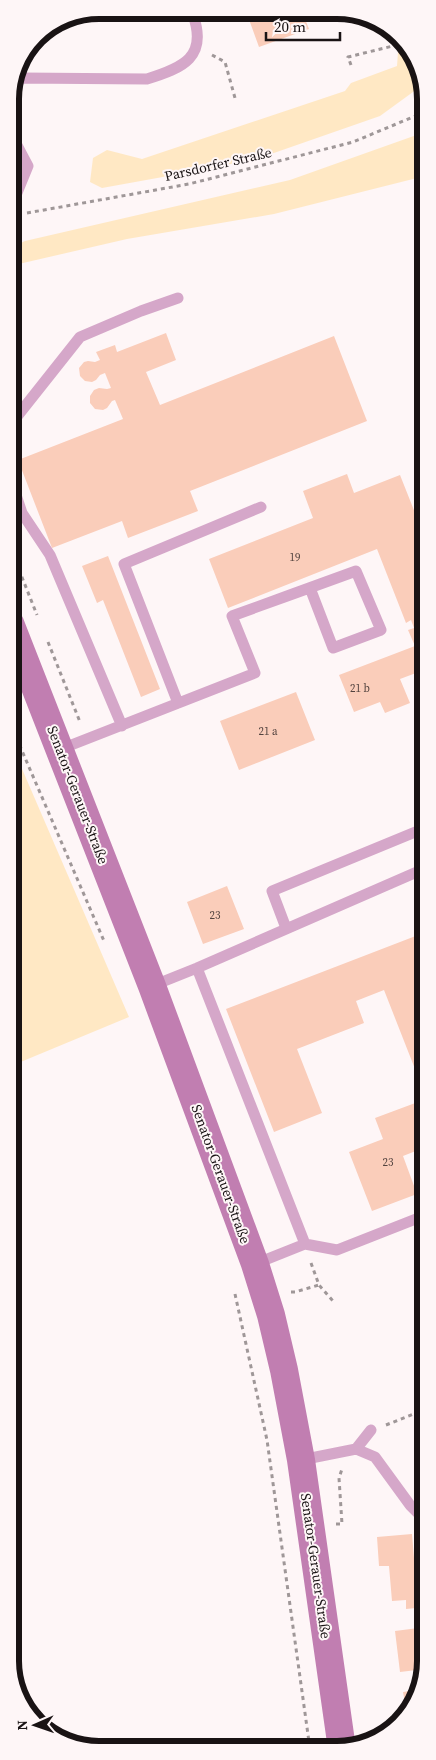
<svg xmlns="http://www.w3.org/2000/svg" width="436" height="1760" font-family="'Source Serif 4',serif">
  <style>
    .green { fill: #ffe8c4 }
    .building { fill: #facdba }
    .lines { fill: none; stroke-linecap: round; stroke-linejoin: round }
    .path { stroke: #9f9798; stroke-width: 3; stroke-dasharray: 4 4; stroke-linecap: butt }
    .lane { stroke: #d5a7c9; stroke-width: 11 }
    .secondary { stroke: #c17eb1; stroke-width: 28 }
    .labels { text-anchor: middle; stroke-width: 4; stroke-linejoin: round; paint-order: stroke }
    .number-label { font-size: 11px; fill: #51423e }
    .street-label { font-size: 14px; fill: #191314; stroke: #fef6f7 }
    .rim { fill: none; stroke: #191314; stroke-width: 6 }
  </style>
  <rect width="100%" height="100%" fill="#fef6f7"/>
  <path class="green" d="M408 48 424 84 380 116 271 154 218 167 102 188 90 182 93 158 107 150 142 159 345 91 351 83 397 66 398 52Z
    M425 132V176L274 214 127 239 10 266V248L25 241 290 180Z
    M10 741 129 1017 11 1066Z"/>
  <path class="building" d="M247 14H303L309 29 259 47Z
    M166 333 176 360 146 372 160 405 334 336 367 421 190 491 198 511 128 538 122 521 52 548 18 460 123 419 115 400 112 401 107 408 103 410 95 409 90 403V396L94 390 99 388 107 389 111 388 105 373 100 375 96 380 92 382 85 381 80 376 79 368 84 362 88 361 95 362 100 360 96 352 115 345 117 352Z
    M347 474 354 493 400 475 425 538V674L424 670 400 679 410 703 385 713 380 702 354 712 339 675 415 646 408 630 414 628 411 620 406 623 377 549 228 608 209 559 313 518 303 491Z
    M108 556 160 689 141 697 103 600 97 603 82 566Z
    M296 692 315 740 239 770 220 721Z
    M227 886 244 929 203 944 187 902Z
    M426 932V1097L384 990 356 1001 364 1023 297 1049 322 1113 274 1132 226 1009Z
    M426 1099V1147L403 1156 417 1194 372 1211 349 1152 383 1139 375 1118Z
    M412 1534 414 1558 426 1557V1607L406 1609V1600L392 1601 389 1566H379L377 1537Z
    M426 1627 425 1669 400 1672 395 1631Z
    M416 1690 407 1714 403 1692Z"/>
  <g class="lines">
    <path class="path" d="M212 55 225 62 235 98
      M351 65 348 57 405 43
      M27 213 189 184 353 142 425 112
      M10 547 37 615
      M48 642 80 722
      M10 723 104 941
      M311 1263 319 1285 333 1301
      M291 1292H295L319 1285
      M235 1294 267 1440 310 1749
      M386 1425 426 1409
      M336 1524H342L339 1478 342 1469"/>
    <path class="lane" d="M10 95 21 78 147 79C183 68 208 57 193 15
      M10 132 28 166 10 210
      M10 432 15 419 80 337 141 311 178 298
      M10 477 22 513 50 555 122 726
      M178 703 124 564 261 507
      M61 749 255 673 232 616C273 601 315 586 356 571L381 630 333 648 310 588
      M286 928 272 891 425 828
      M197 968 305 1244 255 1264
      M152 986 197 968 426 868
      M305 1244 337 1250 426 1215
      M356 1449 375 1457 410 1505 426 1521
      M301 1460 356 1449 371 1430"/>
    <path class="secondary" d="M10 623 152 986 255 1264 271 1315 284 1370 301 1460 342 1749"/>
  </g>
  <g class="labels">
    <g class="number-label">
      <text x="295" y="561">19</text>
      <text x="360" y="692">21 b</text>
      <text x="268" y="735">21 a</text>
      <text x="215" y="919">23</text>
      <text x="388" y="1166">23</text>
    </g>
    <g class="street-label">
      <text transform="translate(218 164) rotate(-13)" y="5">Parsdorfer Straße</text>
      <text transform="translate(78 795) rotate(69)" y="5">Senator-Gerauer-Straße</text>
      <text transform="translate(221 1174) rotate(70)" y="5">Senator-Gerauer-Straße</text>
      <text transform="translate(316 1566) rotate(82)" y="5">Senator-Gerauer-Straße</text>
    </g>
  </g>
  <path d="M0 0H436V1760H0ZM99 19H337A80 80 0 0 1 417 99V1661A80 80 0 0 1 337 1741H99A80 80 0 0 1 19 1661V99A80 80 0 0 1 99 19Z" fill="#fef6f7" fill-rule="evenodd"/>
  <path class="rim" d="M99 19H337A80 80 0 0 1 417 99V1661A80 80 0 0 1 337 1741H99A80 80 0 0 1 19 1661V99A80 80 0 0 1 99 19Z"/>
  <g transform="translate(35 1725) rotate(268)" stroke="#fef6f7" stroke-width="4" paint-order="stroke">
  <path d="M0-4L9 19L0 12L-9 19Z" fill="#191314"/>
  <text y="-8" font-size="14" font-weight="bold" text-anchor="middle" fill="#191314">N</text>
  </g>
  <path d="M266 32v8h74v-8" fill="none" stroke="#191314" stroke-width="2.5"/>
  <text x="274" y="32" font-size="15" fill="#191314" stroke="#fef6f7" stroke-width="4" paint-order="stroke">20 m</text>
</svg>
